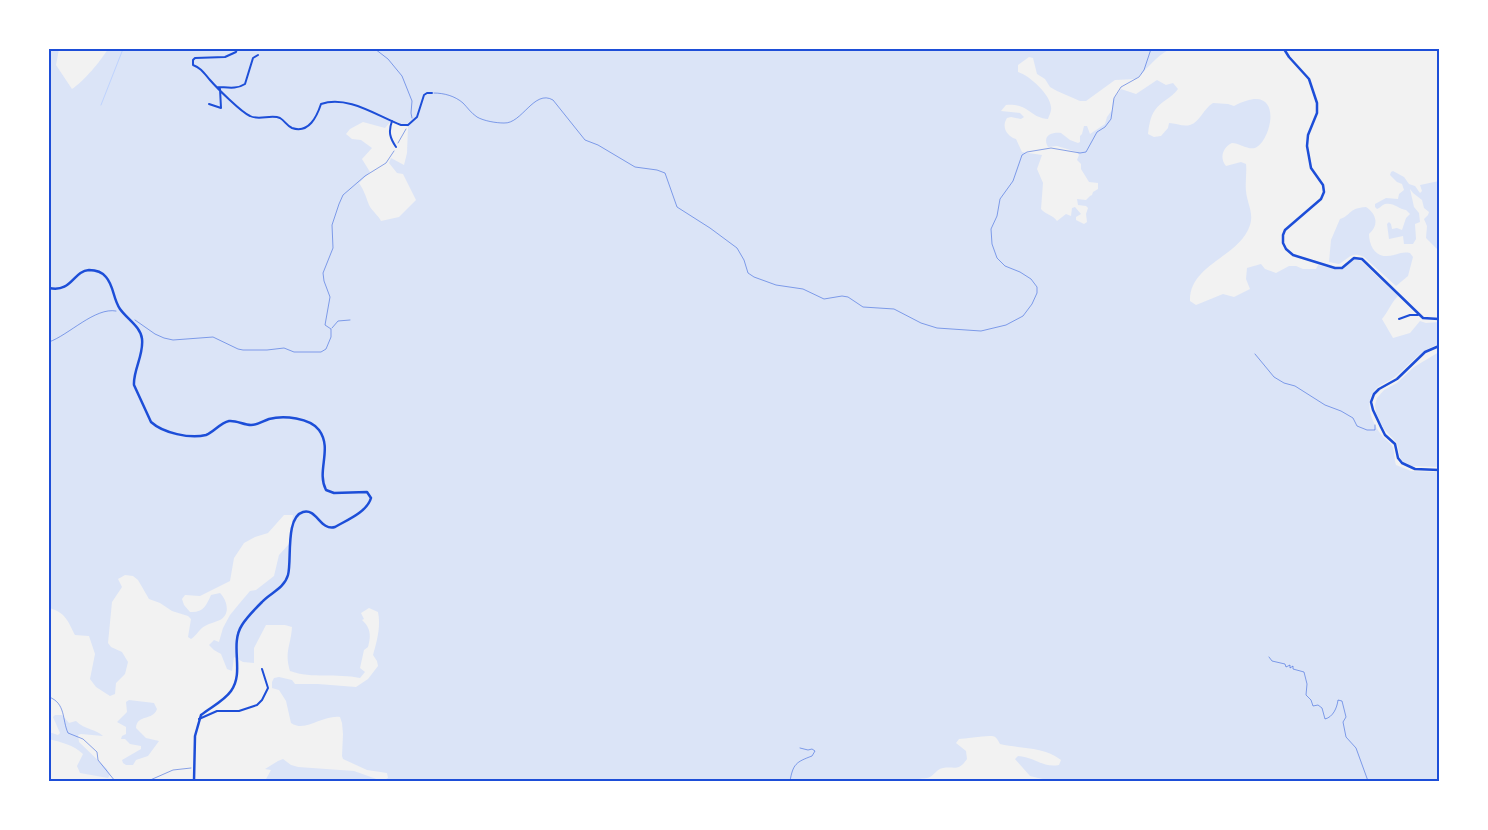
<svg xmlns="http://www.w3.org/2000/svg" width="1488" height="830" font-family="Ubuntu,sans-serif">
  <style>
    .green { fill: #dbe4f7; fill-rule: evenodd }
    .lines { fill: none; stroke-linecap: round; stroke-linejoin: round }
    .stream { stroke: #bfd3fe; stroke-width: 1 }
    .path { stroke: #1d4ed8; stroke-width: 0.5 }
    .service { stroke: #1d4ed8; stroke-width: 0.5 }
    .minor { stroke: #1d4ed8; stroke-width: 2 }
    .tertiary { stroke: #1d4ed8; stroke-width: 2.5 }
    .neatline { fill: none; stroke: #1d4ed8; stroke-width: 2 }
  </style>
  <rect width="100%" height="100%" fill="#f2f2f2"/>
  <path class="green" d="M49 49H59L56 65 72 89C84 81 100 62 108 49H1062L1064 50 1068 49H1170C1156 56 1147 69 1136 79L1115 80 1086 101H1080L1057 91 1050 87 1045 79 1037 74 1033 58 1029 57 1018 65V72C1030 76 1050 94 1051 107 1052 111 1049 115 1048 119 1030 118 1029 103 1006 105L1001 111 1020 113 1024 117 1021 119 1011 117 1007 118C1001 127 1007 136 1016 139L1022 152 1042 155 1037 169 1043 183 1041 209C1045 214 1053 215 1057 221L1066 214 1071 216 1072 208 1075 207 1081 214 1076 217V220L1084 224 1087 222 1086 214 1088 208 1086 206 1078 205 1077 199 1086 200 1090 196 1092 195 1093 192 1098 189V183L1089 182 1081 169V164L1077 160 1079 155 1077 152 1057 146 1048 147C1042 136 1051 132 1061 133L1070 140 1078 143 1080 142V136L1082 134 1084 126H1087L1090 134 1105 124 1107 117 1112 110 1113 100 1121 89 1136 94 1157 80 1166 85 1173 83 1178 89C1172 98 1161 101 1155 110 1150 117 1149 126 1148 134L1154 137 1161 136 1168 128 1169 123C1176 123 1183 127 1190 125 1200 122 1204 108 1213 103L1228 104 1234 106C1286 78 1272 142 1255 148 1248 150 1239 143 1232 143 1223 147 1219 158 1226 166L1241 162 1246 164C1247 173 1245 182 1246 191 1247 203 1254 213 1250 225 1240 257 1189 264 1190 301L1196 305 1223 294 1234 297 1250 289 1246 279 1247 268 1261 264 1265 269 1276 273 1289 266H1296L1303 269H1316L1318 265 1340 270 1355 259 1361 261 1398 296C1391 303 1388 312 1382 319L1393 338 1410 333 1420 321 1426 323 1439 322V344C1421 350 1410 364 1396 376 1389 382 1379 384 1374 391 1363 405 1374 427 1384 438 1386 440 1391 443 1392 446 1395 451 1394 459 1396 465L1411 471 1439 472V781H1051L1030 776 1015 759 1018 756C1035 757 1042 768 1059 765L1061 760C1043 746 1021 749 1000 744 999 742 997 738 995 737 992 734 966 739 959 739L956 743 966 751 967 759C958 772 955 766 943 768 937 769 934 775 930 777 926 779 913 779 906 781H265L271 770 265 769 278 761 283 759 291 765 298 767 354 771 382 781 388 778 387 773 367 770 343 759 342 756 343 734 342 723 340 717C321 715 306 733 291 723L286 701 279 690 272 688V682L274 678 279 677 292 680 295 684H318L356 687 368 679 378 666 377 661 373 655C377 641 381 626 378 612L369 608 361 613 364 619 362 620C371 628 371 636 368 647L364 650 360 668 365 672 360 678C337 673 312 679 290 671 284 652 291 645 292 627L285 625H266L254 648V663L243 662 234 657 232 671 227 669 221 654 214 650 209 645 214 640 219 642 223 628 230 615 239 604 250 591 256 590 274 576 279 555 289 544 293 515H284L268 533 255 537 244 543 234 558 230 581 200 596 185 595 182 599 184 605 190 612C203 613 206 606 211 595L220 593C227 600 231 614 220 620 216 622 210 623 205 626 199 629 197 635 191 639L188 637 191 619 188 616 172 611 160 603 149 599 138 580 133 576 125 575 118 579 122 587 112 602 108 643 111 647 122 652 128 662 125 674 116 683 115 694 110 696 96 687 90 679 95 654 89 636 75 635C68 621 65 612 49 608ZM392 120 408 127 407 153 404 165 391 158 389 163 397 173 403 174 416 200 399 217 381 221C378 215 372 211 369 205 366 197 364 190 359 183L370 172 362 159 372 148 361 140 352 139 346 134 350 129 363 122 385 128Z
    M1393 171 1404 177 1409 184 1415 186 1420 193 1422 191 1420 185 1439 181V251L1426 238 1427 226 1424 219 1428 215 1429 212 1424 208 1422 200 1413 193 1410 189 1414 207 1419 213 1420 222 1415 224 1416 239 1413 244H1404L1403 236 1389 239 1387 224 1389 222 1391 224 1392 229 1397 228 1402 230 1406 218 1410 214 1406 210C1399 209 1393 202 1385 204 1382 205 1380 208 1377 209L1375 207V204L1386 198 1398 199 1399 194 1404 190 1402 184 1397 182 1390 175 1391 172Z
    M1366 207C1377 214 1379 226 1369 234 1369 245 1375 257 1387 256 1397 256 1400 251 1410 253L1413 257 1408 276 1396 286 1364 257C1352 251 1349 258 1339 264L1329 262 1331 240 1340 219C1352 215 1348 208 1366 207Z
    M1439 352V467L1412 466 1401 461 1397 443 1384 429 1376 413 1375 405 1377 398 1384 390 1397 383 1414 367Z
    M129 700 154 703 157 709C153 721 137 714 136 728L146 738 159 741 148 756 136 760 133 765H126L123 763 122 760 141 749V746L130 744 125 739H121L122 736 126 734V727L117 722 127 712 126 702Z
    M55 715H62L69 723 76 721C85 730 96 729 103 736L81 734 78 735 79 742 107 769 110 775 108 778 80 773 77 766 83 754C74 745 60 742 49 739V732L58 735 60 733 53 717Z"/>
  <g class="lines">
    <path class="stream" d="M101 105 123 49"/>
    <path class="path" d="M375 49 388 59 402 76 412 101 411 113 412 118
      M398 143 406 129
      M135 320 155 334 164 338 173 340 213 337 238 349 243 350H267L284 348 294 352H321L326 349 331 337V329L325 325 330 297 324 281 323 273 333 248 332 225 339 204 343 195 365 176 386 163 394 151
      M332 328 338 321 350 320
      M49 342C69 335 95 307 116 311
      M1255 354 1274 377 1284 383 1295 386 1325 405 1341 411 1353 418 1357 426 1367 430H1375V425
      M1269 657 1272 661 1285 664 1286 667 1290 665V668L1293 666V669L1304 672 1307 684 1306 695 1311 700 1313 706 1318 705 1322 708 1325 719C1333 717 1337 708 1338 700L1342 701 1346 717 1343 722 1346 737 1356 748 1368 781
      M49 697C66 703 62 720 68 733L83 739 97 752 98 760 115 781
      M148 781 173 770 191 768
      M790 781C793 764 796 762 812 756L815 751 812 749 808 750 800 748"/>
    <path class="service" d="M434 93C444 93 455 96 463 103 467 107 471 113 477 117 484 121 496 123 504 123 522 124 534 89 553 100L585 140 598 145 635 167 657 170 665 173 677 207 710 228 737 248 744 260 748 273 754 277 776 285 803 289 824 299 842 296 848 297 863 307 894 309 921 323 937 328 981 331 1006 325 1023 316 1032 304 1037 293V287L1031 279 1020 272 1005 266 997 258 992 244 991 229 997 216 1000 199 1013 181 1022 155 1027 152 1051 148 1080 153 1086 152 1097 132 1105 127 1111 119 1114 98 1121 87 1139 77 1144 70 1151 49"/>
    <path class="minor" d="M237 49 236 52 225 57 195 58 193 60V65C201 68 204 73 210 80 217 88 241 112 250 116 259 121 271 114 280 118 285 121 287 126 292 128 309 134 317 116 321 104 348 95 377 116 401 125H408L417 117 424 95 427 93H432
      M217 87C226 87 236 90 245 84L253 58 258 55
      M209 104 221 108 220 89
      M392 121C388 132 390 138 396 147
      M1399 319 1410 315H1418
      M199 719 217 711H239L257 705 262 700 268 688 262 669"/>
    <path class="tertiary" d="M1284 49 1289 57 1309 79 1317 103V113L1308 135 1307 146 1311 168 1323 185 1324 192 1321 199 1285 230 1283 235V243L1286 249 1293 255 1335 268H1342L1354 258 1362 259 1423 318 1439 319
      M49 288C72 293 73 271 89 270 95 270 102 272 106 277 114 286 113 299 120 309 127 319 141 327 142 339 144 355 133 370 134 385L151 422C163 433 190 439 206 435 214 432 220 423 229 421 236 420 244 425 251 425 258 425 263 421 269 419 284 415 310 418 319 430 333 449 316 471 326 490L334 493 367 492 371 498C367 512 347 520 335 527 320 531 317 508 303 512 285 517 292 561 288 575 284 589 270 593 262 602 255 609 247 617 242 625 229 645 245 672 231 691 224 701 211 707 201 715L195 736 194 781
      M1439 346 1425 352 1397 379 1379 389 1374 394 1371 402 1373 410 1381 427 1385 435 1395 444 1398 458 1402 463 1415 469 1439 470"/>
  </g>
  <rect width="1488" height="830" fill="none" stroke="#ffffff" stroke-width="100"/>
  <rect x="50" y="50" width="1388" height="730" class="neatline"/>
</svg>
